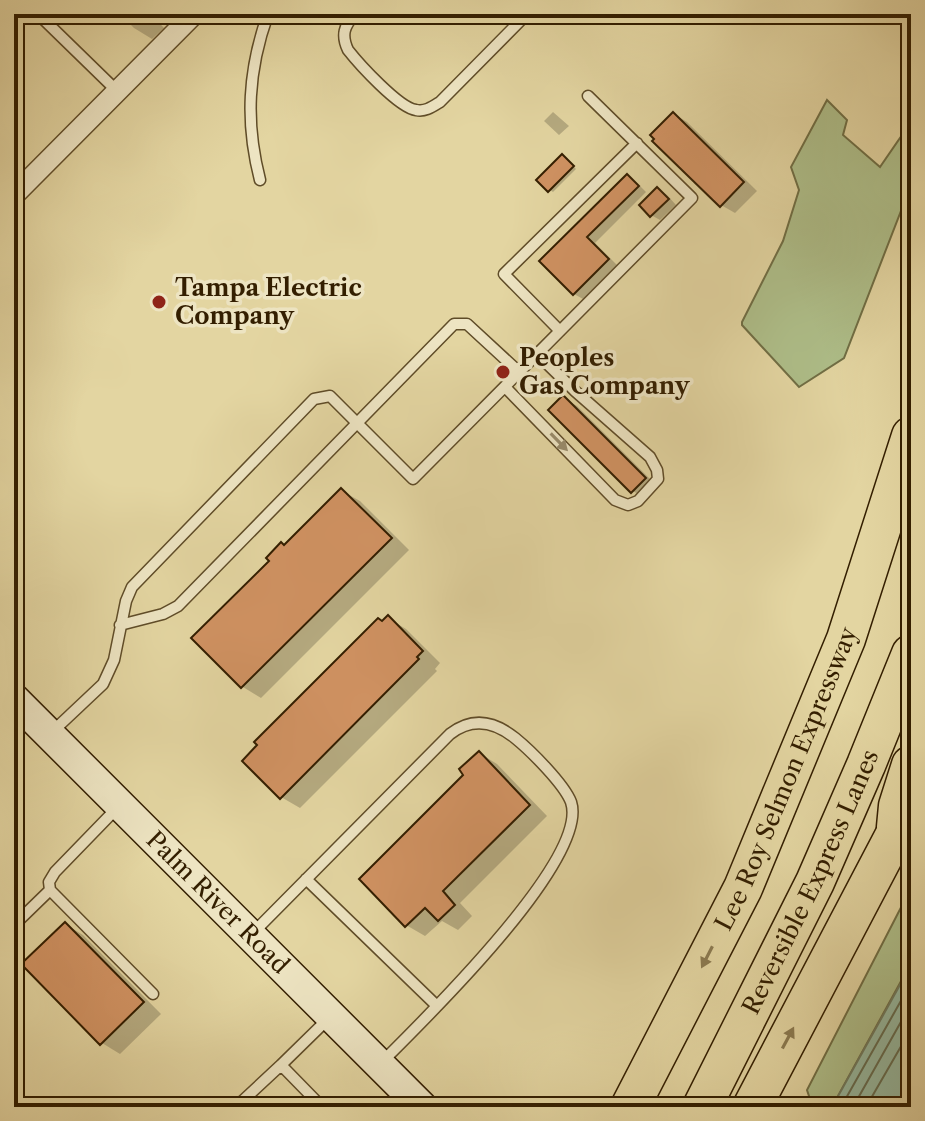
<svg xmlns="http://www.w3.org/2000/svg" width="925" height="1121" font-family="'Libre Caslon Text',serif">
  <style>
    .green { fill: #aebe89; stroke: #706e44; stroke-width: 2 }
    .water { fill: #96b9a0; stroke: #6e7b60; stroke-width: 2 }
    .shadow { fill: #0003 }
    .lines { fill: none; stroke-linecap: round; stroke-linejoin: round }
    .shore { stroke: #646c50; stroke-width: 2 }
    .building { fill: #d09262; stroke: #331e00; stroke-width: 2 }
    .lane-casing { stroke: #5f4c28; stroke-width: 13 }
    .street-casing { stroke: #5f4c28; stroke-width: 23 }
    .secondary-casing { stroke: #331e00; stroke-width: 33 }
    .highway-casing { stroke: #331e00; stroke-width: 41 }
    .lane { stroke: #ede4c2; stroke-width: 10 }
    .street { stroke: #ede4c2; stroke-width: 20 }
    .secondary { stroke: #ede4c2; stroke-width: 30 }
    .highway { stroke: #e3d5a1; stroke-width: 38 }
    .oneway { fill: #998b6b }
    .oneway2 { fill: #8b7a50 }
    .poi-dot { fill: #8f2418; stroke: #ede4c2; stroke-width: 3 }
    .labels { text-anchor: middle; stroke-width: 7; stroke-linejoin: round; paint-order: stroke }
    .poi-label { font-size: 24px; font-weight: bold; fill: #331e00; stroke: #ede4c2; text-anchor: start }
    .street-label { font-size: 24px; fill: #331e00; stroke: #ede4c2 }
  </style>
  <rect width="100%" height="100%" fill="#e3d5a1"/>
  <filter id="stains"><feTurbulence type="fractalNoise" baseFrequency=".0025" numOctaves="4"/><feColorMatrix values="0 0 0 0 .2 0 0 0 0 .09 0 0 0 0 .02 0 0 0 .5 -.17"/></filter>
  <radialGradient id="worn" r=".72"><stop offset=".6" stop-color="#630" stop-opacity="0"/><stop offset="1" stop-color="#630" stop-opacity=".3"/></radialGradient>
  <path class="green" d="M827 100 847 120 843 135 880 167 900 138 911 146V185L844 358 799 387 742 325V322L783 241 799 190 791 167Z
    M911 888V963L832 1107H827L823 1103 810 1099 807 1090Z"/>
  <path class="water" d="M911 965V1107H832Z"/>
  <path class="shadow" d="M120 14H151L164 28 152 39 134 28Z
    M553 112 569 126 559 135 544 121Z
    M674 114 687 122 757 191 735 213 721 205Z
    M566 158 576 169 553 192 550 190Z
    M628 177 636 182 646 192 595 243 617 265 583 299 574 294 542 261Z
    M658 189 667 195 676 205 660 220 651 215Z
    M563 398 577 406 658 487 646 499 633 491Z
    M342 491 360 501 409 550 261 698 243 687 194 638Z
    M388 618 406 629 440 663 435 669 437 671 300 808 281 797 383 623Z
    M479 753 497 764 547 816 460 903 472 916 458 930 442 921 425 936 406 925 466 775Z
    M65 924 83 935 161 1014 120 1054 102 1043Z"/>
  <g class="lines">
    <path class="shore" d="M841 1107 911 983
      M853 1107 911 1004
      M866 1107 911 1029"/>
  </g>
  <path class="building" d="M673 112 744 182 720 207 652 141 654 139 650 135Z
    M562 154 574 166 548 192 536 180Z
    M627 174 639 186 587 237 609 259 573 295 539 261Z
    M657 187 669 199 650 217 639 205Z
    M563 395 646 478 631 493 548 410Z
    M341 488 392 538 241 688 191 638 269 561 266 558 281 542 284 545Z
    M388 615 423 651 417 657 419 659 280 799 242 761 257 745 254 742 378 618 382 621Z
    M479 751 530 805 443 891 455 905 438 921 425 908 405 927 359 879 463 775 459 769Z
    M65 922 144 1002 100 1045 21 964Z"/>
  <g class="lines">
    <defs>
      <path id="lane" d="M38 14 117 91
        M355 14C344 26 341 35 348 50 359 64 399 108 416 110 425 112 432 107 440 102L527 14
        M260 180C245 122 248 70 268 14
        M560 331 504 274 637 143
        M505 387 615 500 628 505 638 501 658 479 657 470 650 457 575 391 537 354
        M120 625 163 614 178 606 454 324H467L519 372
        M14 733 30 717
        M51 733 103 684 114 660 126 601 132 587 314 399 330 396 413 479 692 198 588 96
        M119 806 55 872 49 882 50 890 153 994
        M306 879 437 1006
        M14 925 50 890
        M252 934 450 734C472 717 494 721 515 738 531 751 564 784 571 802 590 859 423 1021 382 1062
        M236 1107 281 1065
        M322 1107 281 1065 329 1018"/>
      <path id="street" d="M14 195 194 14"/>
      <g id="secondary">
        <path id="s1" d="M14 699 422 1107"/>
      </g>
      <g id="highway">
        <path d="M896 827 898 806 911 765"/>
        <path id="s2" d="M630 1107 743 888 846 639 911 436"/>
        <path id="s3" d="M702 1107 815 882 866 765 911 654"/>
        <path d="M752 1107 911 804"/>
      </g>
    </defs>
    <use href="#lane" class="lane-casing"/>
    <use href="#street" class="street-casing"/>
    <use href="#secondary" class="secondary-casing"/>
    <use href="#highway" class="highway-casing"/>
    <use href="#lane" class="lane"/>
    <use href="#street" class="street"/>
    <use href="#secondary" class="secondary"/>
    <use href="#highway" class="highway"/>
  </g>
  <defs><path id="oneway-solid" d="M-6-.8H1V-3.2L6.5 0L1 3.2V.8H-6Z" transform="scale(2)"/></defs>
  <use class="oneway" href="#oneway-solid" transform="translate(559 442) rotate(46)"/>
  <g class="oneway2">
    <use href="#oneway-solid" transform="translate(707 957) rotate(117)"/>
    <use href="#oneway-solid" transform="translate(788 1038) rotate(-62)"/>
  </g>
  <g class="poi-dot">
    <circle cx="159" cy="302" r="8"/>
    <circle cx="503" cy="372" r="8"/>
  </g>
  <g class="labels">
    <g class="poi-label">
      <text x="175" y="296">Tampa Electric<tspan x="175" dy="28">Company</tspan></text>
      <text x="519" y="366">Peoples<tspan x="519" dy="28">Gas Company</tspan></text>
    </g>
    <g class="street-label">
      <text dy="8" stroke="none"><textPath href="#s2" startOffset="364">Lee Roy Selmon Expressway</textPath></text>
      <text dy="8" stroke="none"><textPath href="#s3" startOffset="250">Reversible Express Lanes</textPath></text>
      <text dy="8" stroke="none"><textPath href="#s1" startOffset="288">Palm River Road</textPath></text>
    </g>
  </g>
  <rect width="925" height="1121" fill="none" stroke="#e3d5a1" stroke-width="48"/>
  <rect x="16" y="16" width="893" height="1089" fill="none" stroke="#331e00" stroke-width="4"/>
  <rect x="24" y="24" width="877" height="1073" fill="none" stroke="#331e00" stroke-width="2"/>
  <rect width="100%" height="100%" filter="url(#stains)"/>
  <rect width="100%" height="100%" fill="url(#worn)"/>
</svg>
